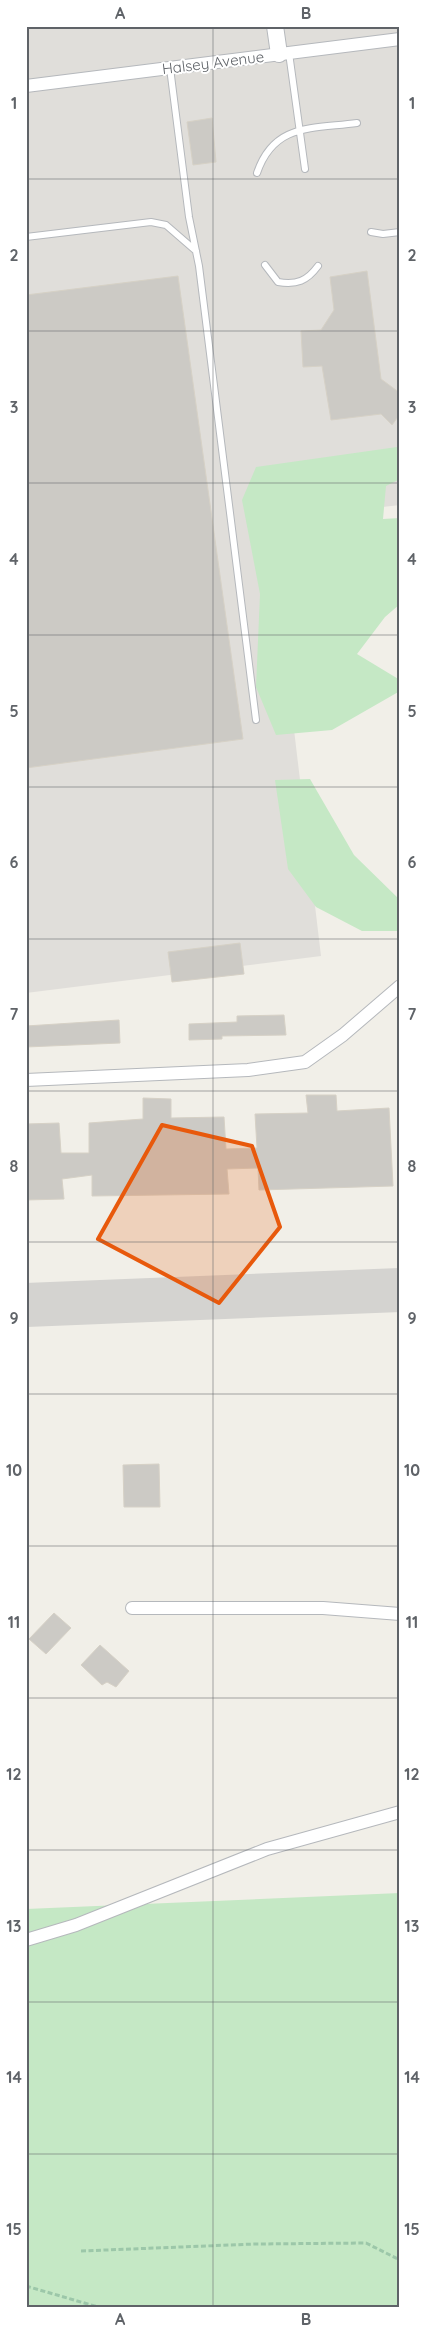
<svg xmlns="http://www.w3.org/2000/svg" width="426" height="2333" font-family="Quicksand,sans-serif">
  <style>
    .industrial { fill: #e0deda }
    .green { fill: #c5e8c5 }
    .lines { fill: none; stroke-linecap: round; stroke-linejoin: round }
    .taxiway { stroke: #d4d3d0; stroke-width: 44 }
    .building { fill: #cccac5; stroke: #d6d1c6 }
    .service-casing { stroke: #b5b8bc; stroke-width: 8 }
    .minor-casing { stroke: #b5b8bc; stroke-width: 14 }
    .tertiary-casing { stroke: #b5b8bc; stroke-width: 18 }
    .path { stroke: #9cc7a9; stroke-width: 3; stroke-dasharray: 5 2.5; stroke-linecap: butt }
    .service { stroke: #fff; stroke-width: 6 }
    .minor { stroke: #fff; stroke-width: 12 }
    .tertiary { stroke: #fff; stroke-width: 16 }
    .marked { fill: #e8590c; fill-opacity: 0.2; stroke: #e8590c; stroke-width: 4; stroke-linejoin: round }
    .grid { fill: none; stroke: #5f6368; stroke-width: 1; stroke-opacity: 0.55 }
    .labels { text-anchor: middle; stroke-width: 4; stroke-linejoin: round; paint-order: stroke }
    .street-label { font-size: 15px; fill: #5f6368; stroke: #fff }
    .neatline { fill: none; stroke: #5f6368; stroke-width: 2 }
    .grid-label { font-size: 16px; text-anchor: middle; font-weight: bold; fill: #5f6368 }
  </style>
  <rect width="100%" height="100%" fill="#f1efe8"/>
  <path class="industrial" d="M26 26H400V505L269 520 321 956 26 993Z"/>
  <path class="green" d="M397 447 400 449V479L386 486 383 519 400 518V604L385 617 357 654 400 680V691L332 730 276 735 256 687 260 594 242 500 256 467Z
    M310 779 354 855 400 900V931H362L316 907 288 869 275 780Z
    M400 1893V2307H26V1909Z"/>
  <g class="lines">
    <path class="taxiway" d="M26 1305 400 1290"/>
  </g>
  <path class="building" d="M212 118 216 162 193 165 187 122Z
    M367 271 381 379 400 393V414L392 425 381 414 331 420 322 366 303 367 301 331 321 330 334 310 330 277Z
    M178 276 243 739 26 768V295Z
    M240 943 244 974 172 982 168 952Z
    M284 1015 286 1035 222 1036V1039L189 1040V1024L237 1022V1016Z
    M119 1020 120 1043 26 1047V1026Z
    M306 1095H336L337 1111 389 1108 393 1186 259 1190 258 1168 227 1169 229 1194 92 1196V1175L62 1179 64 1199 26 1200V1124L59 1123 61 1153H89V1123L143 1119V1098L171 1099V1118L224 1117 226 1149 257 1148 255 1114 308 1113Z
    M159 1464 160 1507H124L123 1465Z
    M54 1613 71 1628 46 1654 29 1639Z
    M100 1645 129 1671 116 1687 107 1682 102 1685 81 1665Z"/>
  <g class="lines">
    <defs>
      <path id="service" d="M289 53 305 169
        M170 68 189 217 199 266 256 720
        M257 173C274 123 312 129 357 123
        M371 232 383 234 400 232
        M26 237 151 222 166 225 196 251
        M265 265 278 282C297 285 307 281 318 266"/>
      <path id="minor" d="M26 86 400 39
        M26 1080 248 1070 305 1062 343 1035 400 986
        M132 1608H323L400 1614
        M26 1940 76 1925 267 1849 400 1812"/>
      <path id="tertiary" d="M275 26 279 54"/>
    </defs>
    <use href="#service" class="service-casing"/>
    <use href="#minor" class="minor-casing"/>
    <use href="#tertiary" class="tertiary-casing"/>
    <path class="path" d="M81 2251 255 2244 366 2243 400 2260
      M26 2286 98 2307"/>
    <use href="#service" class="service"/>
    <use href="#minor" class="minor"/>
    <use href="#tertiary" class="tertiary"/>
  </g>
  <path class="marked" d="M162 1125 252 1146 280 1227 219 1303 98 1239Z"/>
  <path class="grid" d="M213 26V2307M26 179H400M26 331H400M26 483H400M26 635H400M26 787H400M26 939H400M26 1091H400M26 1242H400M26 1394H400M26 1546H400M26 1698H400M26 1850H400M26 2002H400M26 2154H400"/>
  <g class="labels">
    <g class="street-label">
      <text transform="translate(213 63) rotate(-7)" y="5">Halsey Avenue</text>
    </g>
  </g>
  <rect width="426" height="2333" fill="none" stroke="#ffffff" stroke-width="55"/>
  <rect x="28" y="28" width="370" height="2278" class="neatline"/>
  <g class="grid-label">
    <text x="120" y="19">A</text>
    <text x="306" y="19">B</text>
    <text x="14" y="109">1</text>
    <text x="412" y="109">1</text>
    <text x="14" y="261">2</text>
    <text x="412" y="261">2</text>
    <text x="14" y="413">3</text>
    <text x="412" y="413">3</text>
    <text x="14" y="565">4</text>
    <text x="412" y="565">4</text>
    <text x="14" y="717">5</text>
    <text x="412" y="717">5</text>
    <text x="14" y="868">6</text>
    <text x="412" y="868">6</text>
    <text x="14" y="1020">7</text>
    <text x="412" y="1020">7</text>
    <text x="14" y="1172">8</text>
    <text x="412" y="1172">8</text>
    <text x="14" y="1324">9</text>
    <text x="412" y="1324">9</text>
    <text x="14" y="1476">10</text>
    <text x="412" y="1476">10</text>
    <text x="14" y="1628">11</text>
    <text x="412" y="1628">11</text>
    <text x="14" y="1780">12</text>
    <text x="412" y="1780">12</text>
    <text x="14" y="1932">13</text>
    <text x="412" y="1932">13</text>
    <text x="14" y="2083">14</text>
    <text x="412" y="2083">14</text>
    <text x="14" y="2235">15</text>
    <text x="412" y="2235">15</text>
    <text x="120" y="2325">A</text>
    <text x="306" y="2325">B</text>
  </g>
</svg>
